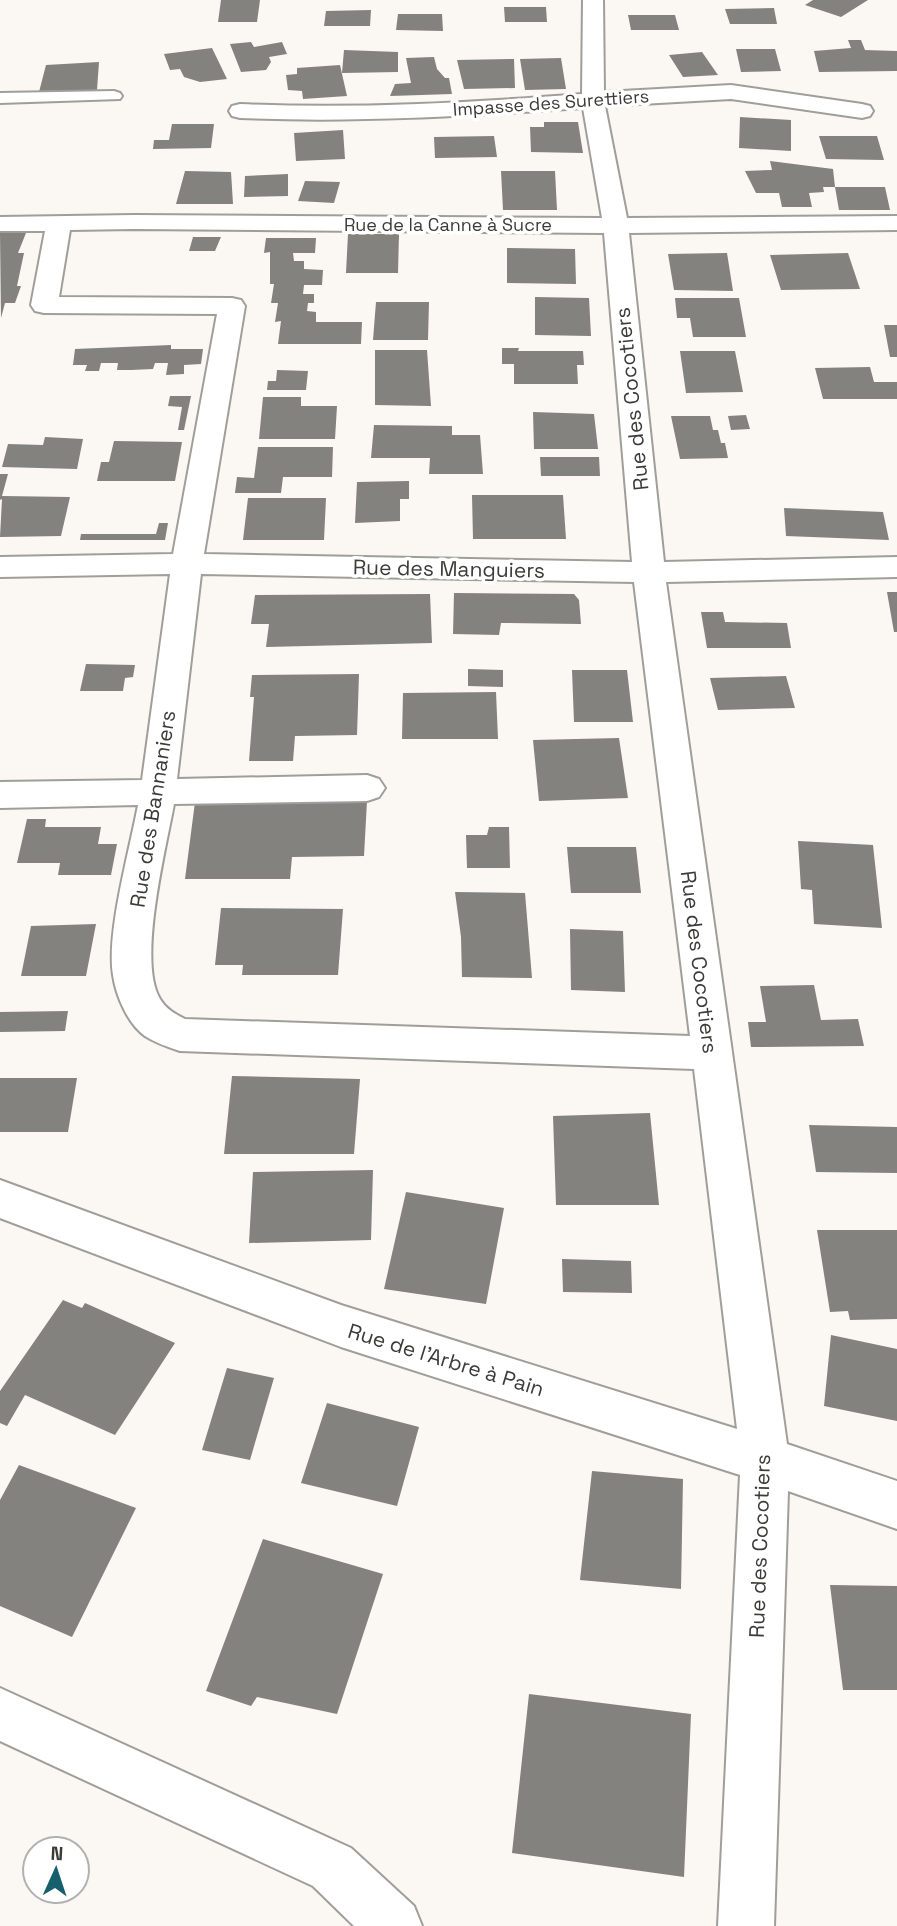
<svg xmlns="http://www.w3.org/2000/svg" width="897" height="1926" font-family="'Space Grotesk',sans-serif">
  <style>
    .building { fill: #83827e }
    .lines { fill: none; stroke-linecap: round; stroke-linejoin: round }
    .lane-casing { stroke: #a19e9a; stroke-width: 4 }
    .street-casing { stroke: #a19e9a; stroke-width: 4 }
    .lane { fill: #fff; fill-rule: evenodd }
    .street { fill: #fff; fill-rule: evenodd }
    .labels { text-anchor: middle; stroke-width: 7; stroke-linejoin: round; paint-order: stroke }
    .far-street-label { font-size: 18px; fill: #3c3b39; stroke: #fff }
    .street-label { font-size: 21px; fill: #3c3b39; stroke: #fff }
  </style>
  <rect width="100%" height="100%" fill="#fbf7f3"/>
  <path class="building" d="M221 0H260L257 22H218Z
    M813 0H868L841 17 805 5Z
    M504 7H546L547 22H505Z
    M774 8 777 24H730L725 9Z
    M371 10 370 26H324L326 11Z
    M398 14H442L443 31 396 30Z
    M628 15H675L679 30H631Z
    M848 40H861L865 50 897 51V71L819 72 814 51 851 48Z
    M251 42 254 47 282 42 287 54 269 57 271 62 266 70 241 72 230 44Z
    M212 48 227 79 200 82 184 77 180 69 170 70 164 54Z
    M736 49H775L781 71 741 72Z
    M344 50 398 52V72L342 73Z
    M702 52 718 75 683 77 669 55Z
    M434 57 437 69 445 78H449L452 94 390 96 395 84 411 83 406 58Z
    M561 58 566 89 525 90 520 59Z
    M514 59 515 88 464 89 457 60Z
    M99 62 97 90 39 92 46 65Z
    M340 65 347 96 303 99 302 91 288 90 286 75 297 74V68Z
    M740 117 791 120V151L739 148Z
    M544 122H578L583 153 531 152 530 127H544Z
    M172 124H214L211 148 153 149 154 140H169Z
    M343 130 345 159 296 161 294 133Z
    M494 136 497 157 435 158 434 137Z
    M819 136H877L884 160 826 159Z
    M770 161 833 169 835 187H823L824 192 809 193 812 207H782L779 193H756L745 171 772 170Z
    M185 171 231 172 233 204H176Z
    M501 171H555L557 210H503Z
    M288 174V196L244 197 245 176Z
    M305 181 340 182 334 203 298 201Z
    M835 187H885L890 210H839Z
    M0 233H26L18 253H24L17 286H21L15 303H5L1 318Z
    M348 234H399L398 273H346Z
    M193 237H221L215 251H189Z
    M266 238H316L315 253H293L294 261H304V269L323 270 322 285H304L303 294H314V303H308L307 311 316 312V322H362L361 344H278L281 321 275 322 278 303H271L274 284H270V252L264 253Z
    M507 248 575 249 576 284 507 283Z
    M727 253 733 291 674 290 668 254Z
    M848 253 860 289 781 290 770 255Z
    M535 297 589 298 591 336 535 335Z
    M675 298H739L746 337H693L690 318H677Z
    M376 302H429L428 340H373Z
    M884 325H897V357H890Z
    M171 345V349H203L201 364 184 365V374L166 375 168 363H155L153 369 131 370H117L118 363H101L99 371H85L87 365H73L75 349Z
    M502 348H519L518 351H583L584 365H577L578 384H514V364H502Z
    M375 350H427L431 406 375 405Z
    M680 351H735L743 392 686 393Z
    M870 367 874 382H897V399H823L815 368Z
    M277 370 308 371 306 390H267L268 381H276Z
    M170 396H191L184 430H178L182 407 168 406Z
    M263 397H301V406H337L335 439H259Z
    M533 412 594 414 598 449H534Z
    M746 415 750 429 731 430 728 416Z
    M671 416H710L713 430H718L721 443H725L728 458 680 459Z
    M374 425 452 426V435H480L483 474H429L430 458H371Z
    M45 437 83 439 77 469 2 467 8 444 43 445Z
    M114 441 182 442 175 481H97L101 462H109Z
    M258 447H333L332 477H283L281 493H235L237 477 254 478Z
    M540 457H599L600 476H541Z
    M0 474H8L2 496 70 497 61 536 0 537 2 499 0 500Z
    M409 481V499H400V521L355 523 357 482Z
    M472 495H563L566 539H473Z
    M248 498H326L324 540H243Z
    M784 508 883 512 889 540 786 536Z
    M159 523H168L165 540H80L81 534H156Z
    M887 592H897V632H894Z
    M454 593 574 594 579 600 581 624 501 623 499 635 453 634Z
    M430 594 432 643 266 647 269 624H251L255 595Z
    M701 612H723L725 622 787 623 791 648H707Z
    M86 664 135 665 133 677 125 678 123 691H80Z
    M468 669 503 670V687L468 686Z
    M572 670H627L633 722H574Z
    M359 674 357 735 295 736 293 761H249L254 697H250L252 675Z
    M786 676 795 708 718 710 710 678Z
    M496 692 498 739H402L403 693Z
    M619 738 628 798 539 801 533 740Z
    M367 801 364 856 292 857 290 879H185L195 802Z
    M27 819H46L45 827H101L98 844H117L111 875H58L60 863H17Z
    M489 827H509L510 868H467L466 835H487Z
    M798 841 873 845 882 928 814 924 812 890 801 889Z
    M567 847H636L641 893H571Z
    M455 892 525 893 532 978 462 977 461 937Z
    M221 908 343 909 338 975H242L243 965H215Z
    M96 924 86 976H21L31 926Z
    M570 929 623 931 625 992 571 990Z
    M814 985 821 1020 858 1019 864 1046 751 1047 748 1022H766L760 986Z
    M68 1011 65 1031 0 1032V1012Z
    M232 1076 360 1079 354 1154H224Z
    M0 1078H77L68 1132H0Z
    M650 1113 659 1205H556L553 1116Z
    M809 1125 897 1127V1173L816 1172Z
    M373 1170 371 1240 249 1243 253 1172Z
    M406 1192 504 1208 486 1304 384 1289Z
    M817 1230H897V1319L850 1320 848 1311 830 1312Z
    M562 1259 631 1261 632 1293 563 1292Z
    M63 1300 82 1308 85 1303 175 1343 115 1435 25 1395 7 1426 0 1423V1391Z
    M831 1335 897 1349V1421L824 1406Z
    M227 1368 274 1378 250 1460 202 1450Z
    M327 1403 419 1427 397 1506 301 1483Z
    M19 1465 136 1508 72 1637 0 1606V1500Z
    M592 1471 683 1479 681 1589 580 1580Z
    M263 1539 383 1574 337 1714 257 1697 251 1706 206 1691Z
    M830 1585 897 1586V1690H843Z
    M529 1694 691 1714 684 1877 512 1853Z"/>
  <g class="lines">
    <defs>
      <path id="lane" d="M114 91 120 93 122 96 120 99 0 103V93Z"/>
      <path id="street" d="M583 0H603L604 92 731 85 862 104 870 106 873 111 870 116 862 118 731 99 605 106 627 218 897 216V230L629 233 664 562 897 557V577L666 582 787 1444 897 1481V1529L788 1491 774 1926H718L740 1475 341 1347 0 1218V1180L341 1305 737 1429 694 1069 180 1051C168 1047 156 1043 145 1036 128 1024 116 996 113 975 106 933 130 849 138 805L0 808V782L142 780 170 574 0 577V557L173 554 217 314 44 313 35 311 31 305 45 231H0V217L134 215 602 218 583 108C468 116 355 123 240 118L232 116 229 111 232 106 240 104C354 109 468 103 582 94ZM134 229 604 233 632 562 204 554 245 306 241 300 232 298 59 297 70 230ZM201 574 634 582 690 1036 185 1019C175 1014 166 1009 160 999 137 962 166 848 174 804L367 801 379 797 385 788 379 779 367 775 177 779Z
        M0 1688 351 1848 414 1906 422 1926H354L313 1886 0 1741Z"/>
    </defs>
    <use href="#lane" class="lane-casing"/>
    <use href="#street" class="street-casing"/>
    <use href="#lane" class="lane"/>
    <use href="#street" class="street"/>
  </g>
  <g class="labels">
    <g class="far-street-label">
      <text transform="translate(551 103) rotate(-4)" y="6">Impasse des Surettiers</text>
      <text x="448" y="231">Rue de la Canne à Sucre</text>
    </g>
    <g class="street-label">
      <text transform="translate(632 399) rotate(-96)" y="7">Rue des Cocotiers</text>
      <text transform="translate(449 569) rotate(1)" y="7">Rue des Manguiers</text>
      <text transform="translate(153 809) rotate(-81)" y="7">Rue des Bannaniers</text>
      <text transform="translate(699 962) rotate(83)" y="7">Rue des Cocotiers</text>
      <text transform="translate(446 1360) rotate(17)" y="7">Rue de l'Arbre à Pain</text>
      <text transform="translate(760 1546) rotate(-88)" y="7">Rue des Cocotiers</text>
    </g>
  </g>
  <g transform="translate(56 1870) rotate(3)"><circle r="33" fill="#ffffff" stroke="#b1b1b0" stroke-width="2"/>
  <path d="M0-5L12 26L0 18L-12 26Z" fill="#16606e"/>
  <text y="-10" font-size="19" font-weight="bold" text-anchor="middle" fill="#3c3b39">N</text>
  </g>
</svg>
